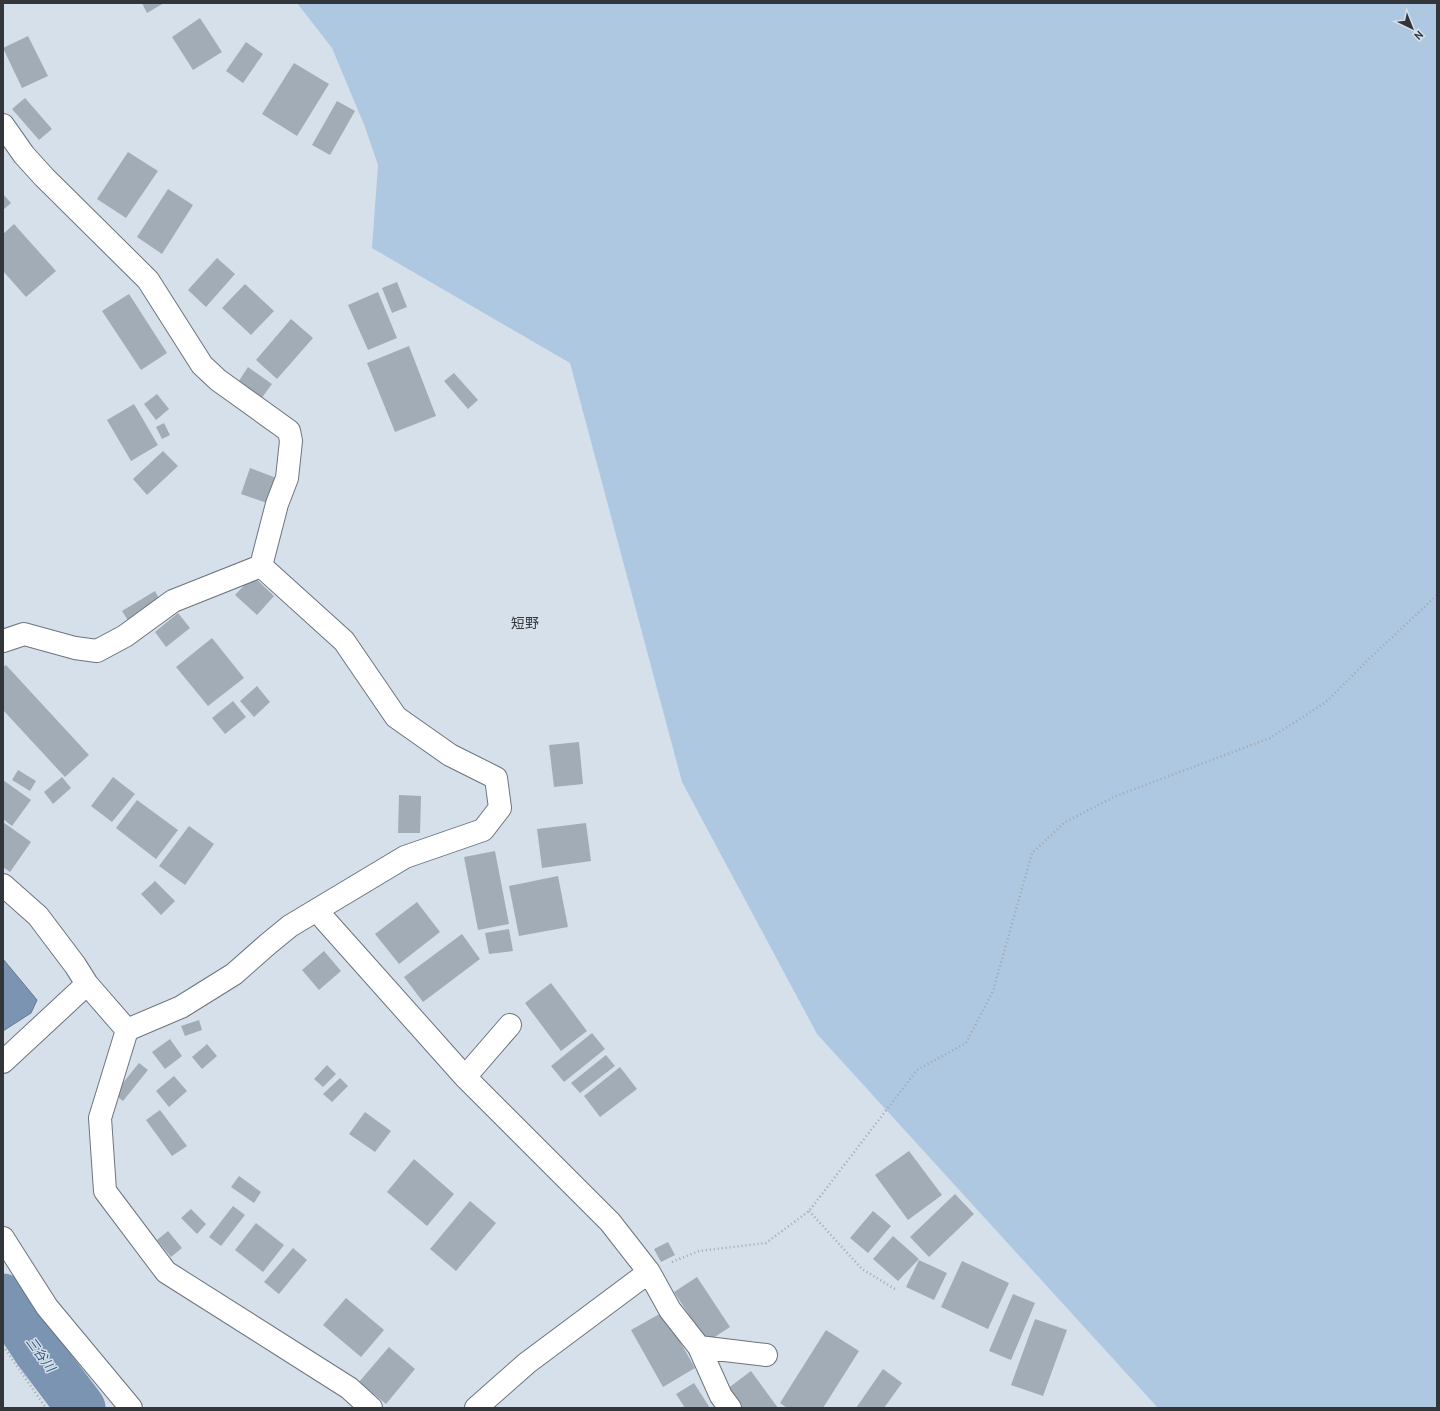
<svg xmlns="http://www.w3.org/2000/svg" width="1440" height="1411" font-family="'PT Sans','Noto Sans JP',sans-serif">
  <style>
    .green { fill: #afc8e2 }
    .water { fill: #7a94b1; stroke: #64788d }
    .lines { fill: none; stroke-linecap: round; stroke-linejoin: round }
    .river { stroke: #7a94b1; stroke-width: 49 }
    .building { fill: #a2acb6 }
    .street-casing { stroke: #6c747e; stroke-width: 24 }
    .path { stroke: #9fa7af; stroke-width: 2.5; stroke-dasharray: 1 3; stroke-linecap: butt }
    .street { stroke: #fff; stroke-width: 22 }
    .labels { text-anchor: middle; stroke-width: 3; stroke-linejoin: round; paint-order: stroke }
    .water-label { font-size: 13px; font-style: italic; fill: #305881; stroke: #d6e0ea }
    .quarter-label { font-size: 14px; fill: #32363a; stroke: #d6e0ea }
  </style>
  <rect width="100%" height="100%" fill="#d6e0ea"/>
  <path class="green" d="M297 3H1437V1408H1158L817 1034 682 782 570 363 372 248 378 165 365 127 332 48Z"/>
  <path class="water" d="M3 959 37 1000 31 1013 3 1031Z"/>
  <g class="lines">
    <path class="river" d="M3 1298 38 1351 81 1408"/>
  </g>
  <path class="building" d="M142 3H164L147 13Z
    M200 18 222 52 193 70 172 37Z
    M28 36 48 76 22 88 3 48Z
    M246 42 263 54 243 83 226 71Z
    M294 63 329 84 297 136 262 114Z
    M25 98 52 129 39 140 12 109Z
    M337 101 355 111 330 155 312 145Z
    M128 152 158 171 126 218 97 199Z
    M168 189 193 205 162 254 137 237Z
    M3 194 11 203 3 210Z
    M14 224 56 271 26 297 3 271V234Z
    M217 258 235 274 206 307 188 290Z
    M397 282 407 307 392 313 382 288Z
    M245 284 274 311 251 335 222 308Z
    M378 292 397 338 368 350 348 305Z
    M129 294 167 353 141 370 102 311Z
    M291 319 313 338 277 379 256 360Z
    M409 346 436 416 395 432 367 363Z
    M248 367 272 384 258 403 235 387Z
    M454 373 478 400 468 409 444 381Z
    M157 394 169 409 156 420 144 404Z
    M134 404 158 445 131 461 107 420Z
    M164 423 170 435 162 439 156 427Z
    M163 451 178 466 147 495 133 479Z
    M250 468 279 479 270 504 241 494Z
    M253 576 274 596 257 615 235 595Z
    M155 591 161 602 129 622 122 611Z
    M178 613 190 628 166 647 155 632Z
    M212 638 244 678 208 706 176 667Z
    M6 665 89 755 65 777 3 710V667Z
    M257 686 270 702 254 717 240 701Z
    M233 701 246 717 225 734 212 718Z
    M579 742 583 784 554 787 549 745Z
    M18 770 36 781 30 791 12 780Z
    M62 777 71 788 53 804 44 792Z
    M113 777 135 794 112 822 91 806Z
    M3 780 31 800 12 826 3 819Z
    M399 795 421 796 420 833H398Z
    M137 800 178 830 156 859 116 828Z
    M3 822 31 842 10 872 3 867Z
    M586 823 591 861 542 868 537 829Z
    M189 826 214 844 185 885 159 866Z
    M495 851 509 924 478 930 464 857Z
    M558 876 568 927 519 936 509 886Z
    M155 881 175 901 161 915 141 894Z
    M417 902 440 932 399 964 375 934Z
    M509 929 513 951 489 954 485 933Z
    M462 934 480 959 423 1002 404 977Z
    M324 951 341 971 319 990 302 970Z
    M551 983 587 1031 561 1051 525 1003Z
    M199 1020 202 1030 185 1036 181 1026Z
    M592 1033 605 1049 564 1082 551 1066Z
    M170 1039 182 1056 165 1069 152 1052Z
    M207 1044 217 1056 202 1069 192 1057Z
    M606 1055 615 1066 580 1093 571 1083Z
    M139 1063 148 1070 123 1101 114 1094Z
    M327 1065 336 1074 323 1087 314 1079Z
    M620 1067 637 1089 600 1117 584 1096Z
    M174 1076 187 1091 169 1107 156 1091Z
    M340 1078 348 1086 332 1102 323 1094Z
    M160 1110 187 1146 172 1156 146 1120Z
    M365 1112 391 1131 375 1152 349 1134Z
    M909 1151 942 1195 908 1220 875 1175Z
    M414 1159 454 1194 427 1226 387 1192Z
    M239 1176 261 1192 254 1203 231 1187Z
    M955 1194 974 1214 929 1257 910 1237Z
    M470 1201 496 1223 456 1271 430 1249Z
    M233 1206 245 1215 221 1246 209 1237Z
    M191 1209 206 1224 197 1234 181 1218Z
    M873 1211 891 1226 868 1253 850 1238Z
    M256 1223 284 1245 263 1272 235 1250Z
    M168 1231 182 1248 171 1257 157 1240Z
    M893 1236 919 1259 898 1281 873 1259Z
    M668 1242 675 1255 661 1262 654 1249Z
    M293 1248 307 1260 279 1294 264 1282Z
    M919 1260 947 1273 934 1300 906 1287Z
    M962 1261 1009 1283 988 1329 941 1307Z
    M697 1277 730 1327 707 1342 674 1292Z
    M1013 1294 1035 1303 1011 1360 989 1351Z
    M346 1298 384 1330 361 1357 323 1325Z
    M663 1312 695 1368 663 1387 631 1330Z
    M1035 1319 1067 1330 1043 1396 1011 1385Z
    M826 1330 859 1351 823 1408H787L780 1403Z
    M389 1347 415 1369 386 1404 359 1382Z
    M883 1369 902 1383 884 1408H856Z
    M751 1371 778 1408H741L727 1389Z
    M694 1383 710 1408H685L676 1394Z"/>
  <g class="lines">
    <defs>
      <path id="street" d="M3 125 24 155 44 177 148 280 202 365 218 380 289 431 291 441 287 478 277 504 261 566
        M261 566 344 641 396 717 450 755 496 778 500 808 483 830 405 857 290 926 268 944 234 974 181 1007 127 1030 100 1118 105 1191 166 1272 349 1388 371 1408
        M3 641 24 634 75 648 97 651 125 636 173 601 261 566
        M3 885 38 916 75 965 87 984 127 1030
        M317 911 465 1077 610 1222 649 1272
        M3 1062 87 984
        M465 1077 510 1025
        M3 1238 47 1307 131 1408
        M699 1347 721 1396 730 1408
        M476 1408 527 1363 649 1272 670 1310 699 1347 766 1355"/>
    </defs>
    <use href="#street" class="street-casing"/>
    <path class="path" d="M809 1211 862 1269 895 1289
      M672 1262 699 1251 766 1243 809 1211 917 1070 966 1043 993 991 1032 853 1065 822 1116 796 1270 738 1326 702 1369 659 1437 595
      M3 1346 46 1408"/>
    <use href="#street" class="street"/>
  </g>
  <g class="labels">
    <g class="water-label">
      <text transform="translate(41 1354) rotate(54)" y="5">三谷川</text>
    </g>
    <g class="quarter-label">
      <text x="525" y="628">短野</text>
    </g>
  </g>
  <rect width="1440" height="1411" fill="none" stroke="#32363a" stroke-width="8"/>
  <g transform="translate(1412 28) rotate(137)" stroke="#d6e0ea" stroke-width="3" paint-order="stroke">
  <path d="M0-3L7 15L0 10L-7 15Z" fill="#32363a"/>
  <text y="-6" font-size="11" font-weight="bold" text-anchor="middle" fill="#32363a">N</text>
  </g>
</svg>
